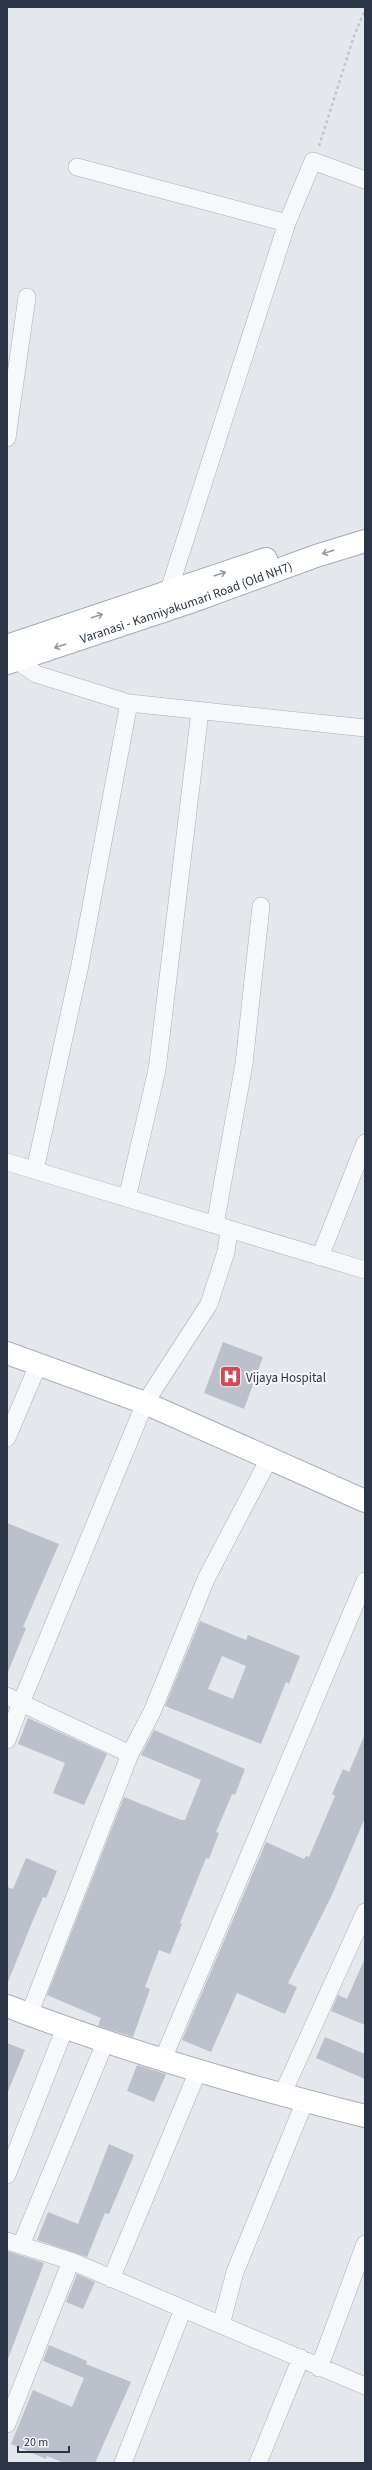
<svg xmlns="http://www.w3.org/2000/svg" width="372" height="2470" font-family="'Source Sans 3',sans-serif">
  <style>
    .building { fill: #bbc0ca; fill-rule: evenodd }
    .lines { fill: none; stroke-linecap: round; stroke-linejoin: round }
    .street-casing { stroke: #a9aeb7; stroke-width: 18 }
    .secondary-casing { stroke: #a9aeb7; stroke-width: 24 }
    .primary-casing { stroke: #a3abb8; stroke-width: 24 }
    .path { stroke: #c2c5cb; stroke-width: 2.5; stroke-dasharray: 3 3; stroke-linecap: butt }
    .street { stroke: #f7f8fa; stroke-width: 17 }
    .secondary { stroke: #fff; stroke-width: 22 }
    .primary { stroke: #fff; stroke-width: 22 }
    .oneway { stroke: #959aa2 }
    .labels { text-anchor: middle; stroke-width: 4; stroke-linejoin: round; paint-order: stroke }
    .street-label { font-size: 13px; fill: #2b3445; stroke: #f4f6f9 }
    .poi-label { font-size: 13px; fill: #2b3445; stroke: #f4f6f9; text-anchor: start }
  </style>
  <rect width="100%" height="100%" fill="#e4e7ec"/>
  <path class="building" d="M223 1342 263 1357 244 1409 204 1393Z
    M7 1523 59 1544 23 1627 26 1628 8 1672Z
    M200 1621 246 1640 248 1635 300 1656 289 1684 286 1682 261 1744 165 1706ZM222 1656 246 1666 233 1699 208 1689Z
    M28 1718 107 1754 84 1805 53 1793 65 1763 18 1744Z
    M154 1730 245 1769 235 1795 232 1794 216 1832 219 1833 209 1859 206 1858 180 1923 182 1924 170 1954 159 1950 145 1987 150 1989 133 2037 98 2026 101 2018 47 1995 124 1797 181 1820H185L201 1780 141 1755Z
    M365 1734V1818L332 1895 288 1983 297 1987 285 2014 237 1993 211 2052 182 2040 266 1842 304 1859 306 1856 309 1857 335 1796 332 1794 343 1769 349 1772Z
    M26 1858 57 1871 46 1898 43 1897 31 1925 8 1982 7 1887 13 1889Z
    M365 1958V2025L331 2011 338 1995 347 1999Z
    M325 2037 365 2054V2079L316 2058Z
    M7 2043 25 2050 7 2094Z
    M137 2065 166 2074 154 2102 127 2091Z
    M109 2144 134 2155 109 2214 105 2213 87 2257 37 2240 48 2212 78 2224Z
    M7 2251 44 2263 8 2359H7Z
    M77 2274 95 2282 83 2309 66 2302Z
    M49 2345 87 2361 86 2364 131 2382 95 2463H64L47 2456 46 2459 11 2444 33 2390 72 2407 84 2378 43 2361Z"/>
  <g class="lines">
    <defs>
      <path id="street" d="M77 167 287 223
        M7 438 27 297
        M169 590 287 223 313 161 365 180
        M12 652 16 660 36 674 129 703 365 728
        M7 1162 365 1270
        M35 1170 80 965 129 703
        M127 1198 157 1070 200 711
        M215 1225 244 1064 261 906
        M320 1257 365 1143
        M7 1438 38 1365
        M7 1696 21 1703 145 1403 209 1304 226 1252 229 1231
        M7 1740 21 1703 130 1754
        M29 2015 130 1754 152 1712 206 1579 269 1459
        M163 2059 365 1581
        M282 2095 365 1912
        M7 2175 65 2028
        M7 2241 71 2261 365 2386
        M21 2245 105 2043
        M111 2279 198 2071
        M221 2325 235 2272 305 2101
        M319 2368 365 2244
        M7 2424 71 2261
        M123 2463 183 2309
        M258 2463 301 2358"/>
      <path id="secondary" d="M7 1353 145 1403 365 1501
        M7 2006C124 2051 244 2086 365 2116"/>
      <g id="primary">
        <path d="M7 646 266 559"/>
        <path id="s1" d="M7 663 196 600 316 556 365 541"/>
      </g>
    </defs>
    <use href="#street" class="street-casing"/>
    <use href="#secondary" class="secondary-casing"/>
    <use href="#primary" class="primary-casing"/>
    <path class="path" d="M319 146 354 36 365 10"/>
    <use href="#street" class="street"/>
    <use href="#secondary" class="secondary"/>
    <use href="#primary" class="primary"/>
  </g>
  <defs><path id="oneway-shaft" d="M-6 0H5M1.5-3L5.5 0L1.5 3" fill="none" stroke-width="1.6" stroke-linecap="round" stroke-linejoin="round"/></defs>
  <g class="oneway">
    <use href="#oneway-shaft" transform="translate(328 552) rotate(163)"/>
    <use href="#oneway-shaft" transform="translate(220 574) rotate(-18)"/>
    <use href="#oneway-shaft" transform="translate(97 616) rotate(-18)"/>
    <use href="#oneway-shaft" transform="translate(60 646) rotate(162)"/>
  </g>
  <defs>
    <symbol id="hospital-square" viewBox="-11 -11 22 22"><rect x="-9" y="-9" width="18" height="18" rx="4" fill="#d1495b" stroke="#f4f6f9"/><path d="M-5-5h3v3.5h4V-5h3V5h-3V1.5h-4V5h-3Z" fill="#fff"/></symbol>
  </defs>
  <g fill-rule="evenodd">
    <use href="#hospital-square" x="218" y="1364" width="25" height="25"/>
  </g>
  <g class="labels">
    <g class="street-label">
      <text dy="5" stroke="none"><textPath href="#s1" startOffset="189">Varanasi - Kanniyakumari Road (Old NH7)</textPath></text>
    </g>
    <g class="poi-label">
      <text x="246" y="1382">Vijaya Hospital</text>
    </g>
  </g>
  <rect width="372" height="2470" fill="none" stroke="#2b3445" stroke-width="16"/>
  <path d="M18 2446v6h51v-6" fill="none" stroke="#2b3445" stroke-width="2"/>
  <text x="24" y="2446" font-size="12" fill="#2b3445" stroke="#f4f6f9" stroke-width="3" paint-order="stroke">20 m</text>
</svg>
